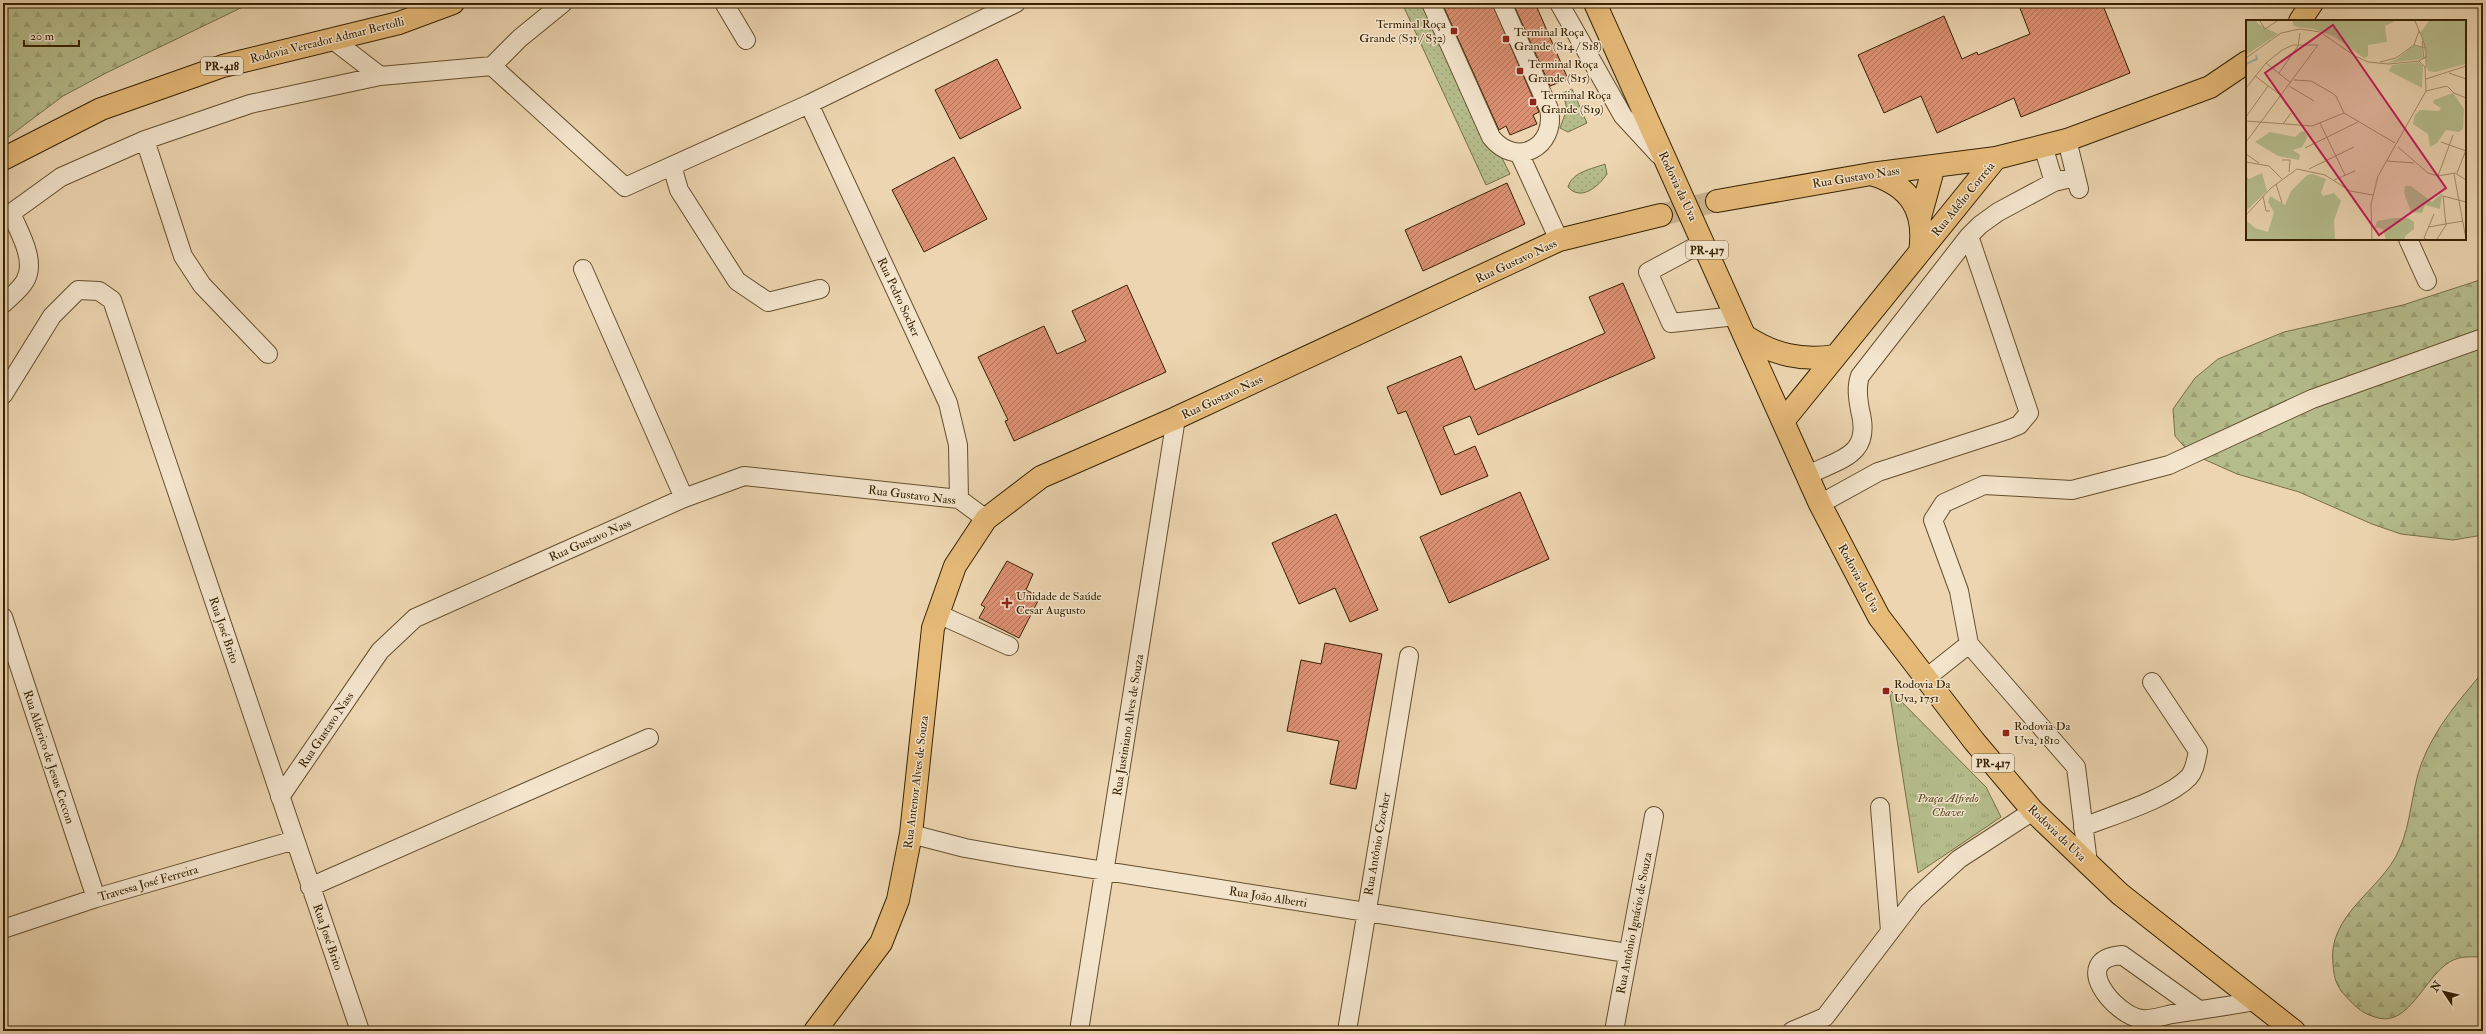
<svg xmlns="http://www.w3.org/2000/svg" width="2486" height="1034" font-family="'IM FELL Double Pica',serif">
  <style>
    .grass { fill: url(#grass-dots); stroke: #767046 }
    .forest { fill: url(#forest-firs); stroke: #767046 }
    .park { fill: url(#park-tufts); stroke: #767046 }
    .building { fill: url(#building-hatch); stroke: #372201 }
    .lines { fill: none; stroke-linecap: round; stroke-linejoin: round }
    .major-tunnel { stroke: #c8b18d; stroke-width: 22; stroke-dasharray: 22 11; stroke-linecap: butt }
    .minor-casing { stroke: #644f2d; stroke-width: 20 }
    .major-casing { stroke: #372201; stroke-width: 24 }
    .highway-casing { stroke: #372201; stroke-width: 24 }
    .minor { stroke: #f3e4cc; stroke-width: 18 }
    .major { stroke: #e6ba78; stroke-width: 22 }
    .highway { stroke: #e6ba78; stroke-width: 22 }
    .poi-dot { fill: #8f2418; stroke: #f3e4cc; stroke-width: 1.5 }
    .labels { text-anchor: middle; stroke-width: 3; stroke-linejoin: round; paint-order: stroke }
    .shield { fill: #f3e4cc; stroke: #6f5c3e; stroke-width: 1 }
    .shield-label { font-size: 11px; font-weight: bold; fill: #372201 }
    .poi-label { font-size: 12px; fill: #372201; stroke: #f3e4cc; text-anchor: start }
    .street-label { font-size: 12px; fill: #372201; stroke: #f3e4cc }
    .park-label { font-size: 12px; font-style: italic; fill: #574924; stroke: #f3e4cc }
    .inset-river { fill: none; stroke: #99b9ac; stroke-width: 2 }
    .inset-road { fill: none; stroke: #a48d6a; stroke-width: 1 }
    .view { fill: #c2185b; fill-opacity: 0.15; stroke: #c2185b; stroke-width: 2 }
    .inset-edge { fill: none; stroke: #372201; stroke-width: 2 }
  </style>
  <defs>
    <pattern id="grass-dots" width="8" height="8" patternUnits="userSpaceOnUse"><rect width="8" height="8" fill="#b6bd8c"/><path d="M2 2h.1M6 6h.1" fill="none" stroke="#9da277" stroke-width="1.8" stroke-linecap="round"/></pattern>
    <pattern id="forest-firs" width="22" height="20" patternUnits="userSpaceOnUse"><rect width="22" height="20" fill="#b6bd8c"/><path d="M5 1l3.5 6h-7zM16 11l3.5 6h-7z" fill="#9da277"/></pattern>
    <pattern id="park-tufts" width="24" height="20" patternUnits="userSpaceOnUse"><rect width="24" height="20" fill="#b6bd8c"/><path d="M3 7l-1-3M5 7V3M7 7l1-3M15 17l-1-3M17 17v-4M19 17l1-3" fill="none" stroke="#9da277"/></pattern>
    <pattern id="building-hatch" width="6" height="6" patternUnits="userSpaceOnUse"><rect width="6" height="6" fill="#dc9073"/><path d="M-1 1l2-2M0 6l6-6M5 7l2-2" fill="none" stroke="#b3755c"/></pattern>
  </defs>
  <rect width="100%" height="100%" fill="#ecd5b0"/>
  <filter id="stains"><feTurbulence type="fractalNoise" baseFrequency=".005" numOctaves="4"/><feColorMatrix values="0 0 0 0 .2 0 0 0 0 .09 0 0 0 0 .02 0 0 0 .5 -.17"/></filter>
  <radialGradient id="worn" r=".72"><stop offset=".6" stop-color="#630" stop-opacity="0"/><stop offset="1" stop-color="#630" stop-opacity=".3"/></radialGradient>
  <path class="grass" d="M1402 3H1421L1485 144 1501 156 1510 174 1486 185Z
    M1572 89 1587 123 1568 132 1560 128 1567 109 1563 93Z
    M1605 164 1607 174C1599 186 1581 202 1568 187 1572 172 1592 169 1605 164Z"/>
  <path class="forest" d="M3 3H251L106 73 63 96 3 141Z
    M2483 279V535L2453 540 2401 534 2372 524 2299 492 2237 474 2190 453 2175 436 2173 409 2195 378 2218 359 2284 332 2403 305Z
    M2483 672V957C2475 957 2463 956 2456 959 2426 969 2411 1030 2375 1017 2360 1013 2352 1003 2342 992 2335 982 2334 976 2333 964 2327 914 2382 890 2399 850 2412 822 2411 790 2422 762 2435 728 2460 699 2483 672Z"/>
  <path class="park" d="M1889 689 1986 787 2001 817 1918 873Z"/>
  <path class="building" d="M1442 3H1492L1539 112 1533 115 1537 124 1510 135 1506 126 1499 130Z
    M1513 3H1535L1568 79 1550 86Z
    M2018 3H2102L2130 73 2021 117 2014 98 1937 133 1921 96 1884 113 1858 55 1944 16 1962 59 1977 52 1978 55 2030 34Z
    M997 59 1021 108 960 139 935 90Z
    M954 157 987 219 924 252 892 190Z
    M1507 183 1525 224 1423 271 1405 230Z
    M1623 283 1655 358 1478 435 1470 416 1443 427 1455 455 1475 446 1488 476 1441 495 1406 411 1398 414 1387 387 1461 356 1475 390 1605 333 1589 297Z
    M1127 285 1166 372 1014 441 1005 421 1008 420 978 357 1044 326 1057 354 1086 341 1072 311Z
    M1520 492 1549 559 1449 603 1420 537Z
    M1336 514 1378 610 1350 622 1335 588 1299 604 1272 543Z
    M1007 561 1033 574 1026 590 1040 597 1019 638 979 618 985 607 981 605Z
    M1325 643 1382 654 1356 789 1330 784 1339 741 1287 731 1301 660 1321 664Z"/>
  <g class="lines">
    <path class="major-tunnel" d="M1661 215 1717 201"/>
    <defs>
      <path id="minor" d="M724 3 746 40
        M1431 3 1491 137C1516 169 1557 147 1549 109L1502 3
        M1559 3 1623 116 1659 155
        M332 39 380 76 492 66 520 38 563 3
        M492 66 625 187 809 104 1016 3
        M809 104 948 403 958 445 959 499
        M145 140 183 256 202 285 268 354
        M2067 140 2079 189
        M2043 146 2054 182
        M1519 153 1559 240
        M672 166 679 190 737 281 768 302 820 289
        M3 219 61 177 145 140 250 104 380 76
        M2408 239 2427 281
        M1704 242 1648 272 1671 323 1736 316
        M583 269 684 498
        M3 304C10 297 20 290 25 281 37 261 19 232 11 213
        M3 395 52 316 78 290 99 291 112 300 360 1031
        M1808 475C1842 458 1872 455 1860 410 1858 399 1856 387 1860 376L1969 236 1980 225 1998 212 2054 182 2075 177
        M1820 504 1878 472 2007 430 2019 425 2029 413 1969 236
        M938 614 1009 646
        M3 617 96 898
        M1969 644 2076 767 2088 863
        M1925 679 1969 644 1959 591 1933 520 1944 503 1984 485 2072 490 2169 465 2312 399 2483 338
        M280 797 380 651 415 618 684 498 744 476 959 499 986 519
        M1880 807 1890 931
        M2083 827C2113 815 2168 799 2189 777 2195 770 2196 760 2198 751L2152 682
        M911 834 965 848 1016 857 1627 953
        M310 887 649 738
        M3 929 96 898 295 840
        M2199 1010 2122 955C2068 959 2115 1016 2142 1019 2151 1020 2163 1016 2172 1014 2200 1010 2228 1006 2256 1001
        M1079 1031 1176 418
        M1347 1031 1409 656
        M1614 1031 1654 816
        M1792 1031 1825 1017 1915 899 1959 859 2033 811"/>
      <path id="major" d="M2300 21 2312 3
        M1871 174C1911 186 1926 211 1920 252
        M1717 201 1871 174 1996 158 2067 140 2210 87 2247 62
        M1920 217 1934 166
        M1745 336C1774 355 1801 361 1835 356
        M1784 420 1996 158
        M815 1031 881 943 898 900 911 834 933 628 955 566 986 519 1041 477 1176 418 1559 240 1661 215"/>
      <path id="highway" d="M1595 3 1820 504 1879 617 1974 741 2033 811 2120 894 2294 1031
        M3 159 101 109 223 66 399 23 453 3"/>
    </defs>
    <use href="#minor" class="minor-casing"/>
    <use href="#major" class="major-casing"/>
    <use href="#highway" class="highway-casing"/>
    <use href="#minor" class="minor"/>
    <use href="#major" class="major"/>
    <use href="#highway" class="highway"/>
  </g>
  <g class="poi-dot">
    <rect x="1450" y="27" width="8" height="8" rx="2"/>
    <rect x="1502" y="35" width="8" height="8" rx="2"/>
    <rect x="1516" y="67" width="8" height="8" rx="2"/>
    <rect x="1529" y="98" width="8" height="8" rx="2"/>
    <path d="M1005 597h4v4h4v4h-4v4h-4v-4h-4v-4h4z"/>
    <rect x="1882" y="687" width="8" height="8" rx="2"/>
    <rect x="2002" y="729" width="8" height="8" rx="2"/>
  </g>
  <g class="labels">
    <g class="shield">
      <rect x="201" y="57" width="42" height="18" rx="3"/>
      <rect x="1686" y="241" width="42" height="18" rx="3"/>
      <rect x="1972" y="754" width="42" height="18" rx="3"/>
    </g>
    <g class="shield-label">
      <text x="222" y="70">PR-418</text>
      <text x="1707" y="254">PR-417</text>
      <text x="1993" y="767">PR-417</text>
    </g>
    <g class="poi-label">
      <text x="1446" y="28" text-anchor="end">Terminal Roça<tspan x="1446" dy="14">Grande (S31 / S32)</tspan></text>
      <text x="1514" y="36">Terminal Roça<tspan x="1514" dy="14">Grande (S14 / S18)</tspan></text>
      <text x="1528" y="68">Terminal Roça<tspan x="1528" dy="14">Grande (S15)</tspan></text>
      <text x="1541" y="99">Terminal Roça<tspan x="1541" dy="14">Grande (S19)</tspan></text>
      <text x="1016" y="600">Unidade de Saúde<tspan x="1016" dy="14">Cesar Augusto</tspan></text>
      <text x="1894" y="688">Rodovia Da<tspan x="1894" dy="14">Uva, 1751</tspan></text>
      <text x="2014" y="730">Rodovia Da<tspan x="2014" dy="14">Uva, 1810</tspan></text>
    </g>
    <g class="street-label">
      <text transform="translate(327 40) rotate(-14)" y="4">Rodovia Vereador Admar Bertolli</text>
      <text transform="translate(1856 177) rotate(-9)" y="4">Rua Gustavo Nass</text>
      <text transform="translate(1678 186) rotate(65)" y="4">Rodovia da Uva</text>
      <text transform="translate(1963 199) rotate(-51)" y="4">Rua Adélio Correia</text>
      <text transform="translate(1516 261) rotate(-25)" y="4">Rua Gustavo Nass</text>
      <text transform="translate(899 297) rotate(65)" y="4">Rua Pedro Socher</text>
      <text transform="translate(1222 397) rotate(-25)" y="4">Rua Gustavo Nass</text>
      <text transform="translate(912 495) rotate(7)" y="4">Rua Gustavo Nass</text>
      <text transform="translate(590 540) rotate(-24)" y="4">Rua Gustavo Nass</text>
      <text transform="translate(1859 578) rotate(62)" y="4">Rodovia da Uva</text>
      <text transform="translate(224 630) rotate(71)" y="4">Rua José Brito</text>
      <text transform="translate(1128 725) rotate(-81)" y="4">Rua Justiniano Alves de Souza</text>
      <text transform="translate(326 730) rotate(-56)" y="4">Rua Gustavo Nass</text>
      <text transform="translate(49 757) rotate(72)" y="4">Rua Alderico de Jesus Ceccon</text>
      <text transform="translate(916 782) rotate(-83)" y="4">Rua Antenor Alves de Souza</text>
      <text transform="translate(2057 833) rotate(44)" y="4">Rodovia da Uva</text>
      <text transform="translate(1377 844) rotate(-80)" y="4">Rua Antônio Czocher</text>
      <text transform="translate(148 883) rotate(-16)" y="4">Travessa José Ferreira</text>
      <text transform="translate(1268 897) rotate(9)" y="4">Rua João Alberti</text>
      <text transform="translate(1634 923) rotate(-79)" y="4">Rua Antônio Ignácio de Souza</text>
      <text transform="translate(328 937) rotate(71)" y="4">Rua José Brito</text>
    </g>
    <g class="park-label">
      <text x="1948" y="802">Praça Alfredo<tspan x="1948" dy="14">Chaves</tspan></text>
    </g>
  </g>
  <g transform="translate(2246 20)">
    <rect width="220" height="220" fill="#ecd5b0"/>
    <path d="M183 1H220V44L189 52 182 51 175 12ZM167 26 176 27 177 39 141 43 151 39ZM173 42 177 46 176 68 143 51 146 45Z" fill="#b6bd8c"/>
    <path d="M0 1H10L12 4 32 14 0 35ZM47 1H149L139 6 141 22 122 25V36L118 38 87 16 68 9 51 7 47 5ZM207 73 218 89 217 109 213 112 200 110 191 123 184 127 182 114 167 104 169 95 174 90 193 91 195 88 187 83 188 80ZM56 111 60 113 61 118 56 127 47 130 54 135 53 140 32 136 9 122 24 112 49 117ZM16 153 21 171 0 191V156L3 159ZM67 154 80 159 75 173 77 176 88 173 95 181 88 200 89 219H0V200L9 208 22 212 28 192 22 182 24 176 39 185 45 171 61 155ZM159 166H165L186 182 196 173 194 189 179 185 176 193 165 192 158 173ZM148 198H162L168 202V209L159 216V219H140L137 209 129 207 131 201Z" fill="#b6bd8c"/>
    <path class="inset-river" d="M0 44 11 39 10 35"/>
    <path class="inset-road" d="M14 1 19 9 31 1M169 1 174 13M174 12 180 29V48M176 21 178 39M168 25 180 28M0 38 35 13 54 9 74 12 109 36 122 42 143 44 173 41 181 36M134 42 150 38 168 25 173 11M20 43 45 63M33 53 52 26 54 13M203 53 220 59M9 56 36 76M180 59 220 46M48 60 65 61 86 73 90 76 98 93M43 66 68 81M0 68 20 43 36 30 47 25H72L0 122M180 71 201 66 208 73 220 78M0 97 22 66M0 101 66 106 98 93 149 123M74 103 99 155M37 104 45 93M195 122 220 131M152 127 182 153 192 156 209 153 220 160M59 128 112 102M0 134 13 143M36 140H44L43 152M141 141 168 143M0 142 23 146 36 159M63 149 108 127M211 153 220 130M208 154 220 219M192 156 207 115M88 160 109 151M30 164 36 183M17 176 20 191H24M0 195 25 168 51 149 79 155 104 171 127 175M182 207 217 201M126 219 125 184 132 156 180 71 179 47 173 41M180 219 178 218 188 194M191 219 200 205 197 176 220 182"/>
    <path class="view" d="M87 5 200 168 133 215 19 53Z"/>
    <rect width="220" height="220" class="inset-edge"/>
  </g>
  <rect width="2486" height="1034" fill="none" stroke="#ecd5b0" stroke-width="16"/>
  <rect x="4" y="4" width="2478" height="1026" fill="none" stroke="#372201" stroke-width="2"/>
  <rect x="8" y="8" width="2470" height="1018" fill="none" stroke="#372201"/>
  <g transform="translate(2444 992) rotate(305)" stroke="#f3e4cc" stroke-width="3" paint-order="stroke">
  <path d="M0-3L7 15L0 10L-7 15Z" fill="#372201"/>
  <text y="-6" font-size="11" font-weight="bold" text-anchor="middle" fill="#372201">N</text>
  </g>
  <path d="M24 40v6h55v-6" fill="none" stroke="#372201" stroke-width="2"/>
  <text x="30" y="40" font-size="12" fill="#372201" stroke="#f3e4cc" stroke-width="3" paint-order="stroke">20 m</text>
  <rect width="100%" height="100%" filter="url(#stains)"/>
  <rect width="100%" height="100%" fill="url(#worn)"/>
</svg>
